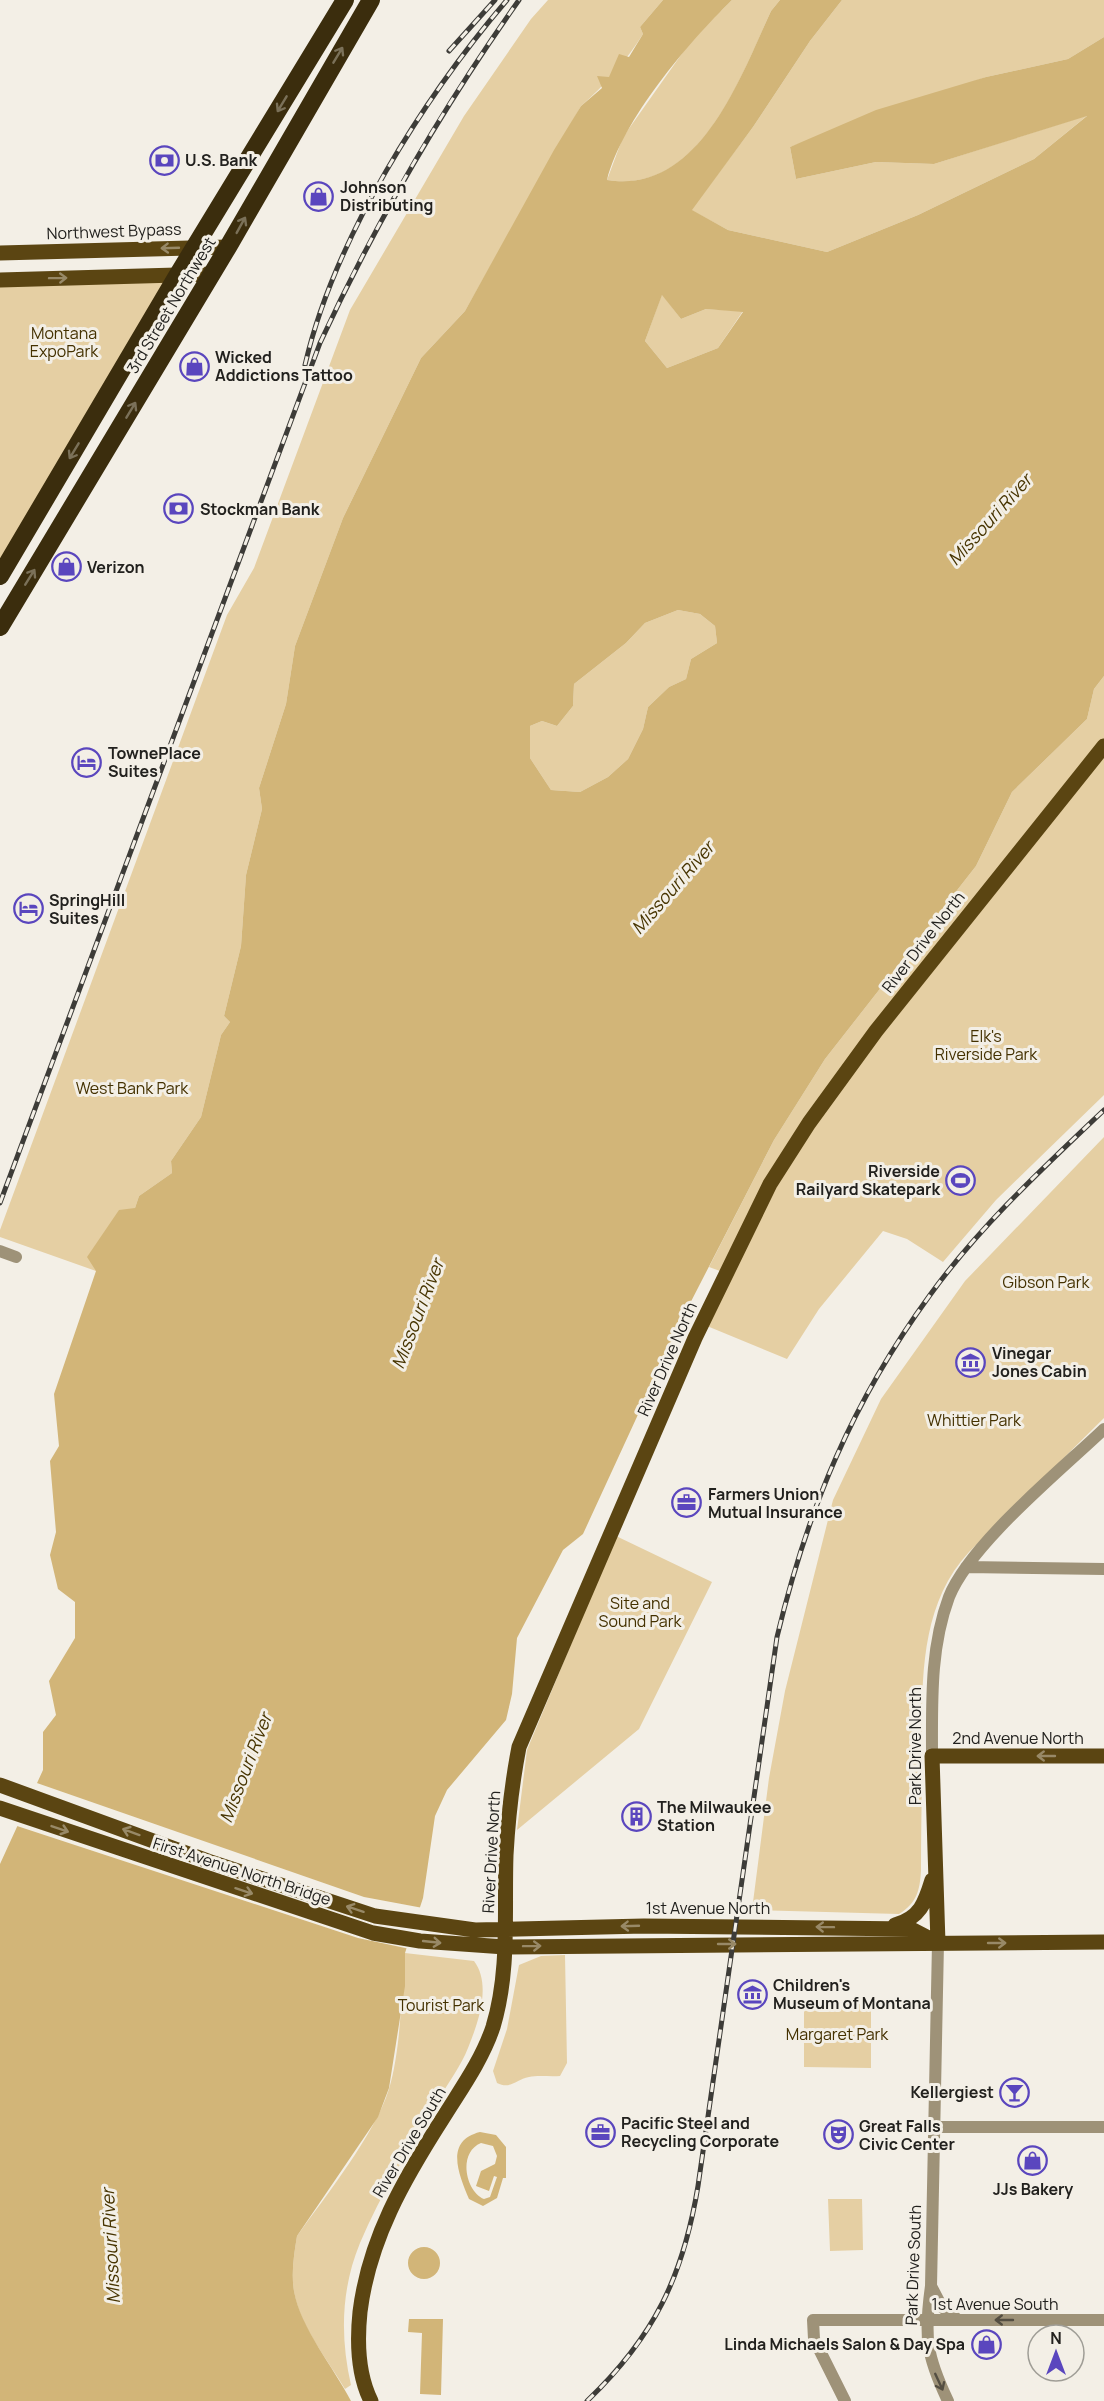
<svg xmlns="http://www.w3.org/2000/svg" width="1104" height="2401" font-family="Manrope,sans-serif">
  <style>
    .green { fill: #e5cfa3 }
    .water { fill: #d2b578; fill-rule: evenodd }
    .pier { fill: #f3efe6 }
    .lines { fill: none; stroke-linecap: round; stroke-linejoin: round }
    .minor { stroke: #9e9278; stroke-width: 12 }
    .major { stroke: #5b4512; stroke-width: 15 }
    .highway { stroke: #3b2d0d; stroke-width: 18 }
    .rail-casing { stroke: #3d3c38; stroke-width: 5 }
    .rail { stroke: #f3efe6; stroke-width: 3; stroke-dasharray: 9; stroke-linecap: butt }
    .oneway { stroke: #7b7159 }
    .oneway2 { stroke: #988967 }
    .oneway3 { stroke: #544e42 }
    .labels { text-anchor: middle; stroke-width: 6; stroke-linejoin: round; paint-order: stroke }
    .poi-label { font-size: 16px; font-weight: bold; fill: #22211e; stroke: #f3efe6; text-anchor: start }
    .street-label { font-size: 16px; fill: #22211e; stroke: #f3efe6 }
    .park-label { font-size: 16px; fill: #443100; stroke: #f3efe6 }
    .water-label { font-size: 18px; font-style: italic; fill: #473400; stroke: #f3efe6 }
  </style>
  <rect width="100%" height="100%" fill="#f3efe6"/>
  <path class="green" d="M548 0H663L640 27 643 34C626 61 605 85 581 106L465 311 421 358 343 518 295 646 286 704 259 788 262 809 246 875 241 946 224 1016 230 1022 221 1035 201 1117 171 1161 172 1173 139 1196 135 1208 96 1271 0 1237V1230L227 615 254 568 350 310 464 116 531 19Z
    M732 0H780L771 11C740 79 699 195 607 180L623 137 693 38Z
    M842 0H1104V37L1068 59 986 77 790 147 796 179 876 162 934 164 1088 115 1034 159 918 215 827 252 728 230 691 210 753 127 810 41Z
    M177 276 0 575V280Z
    M662 294 681 319 706 309 743 311 718 348 667 368 645 341Z
    M678 610 700 614 715 626 717 643 691 659 686 679 669 687 648 707 643 729 628 759 608 777 580 792 551 790 530 758V726L542 721 557 726 573 706 574 684 626 643 645 623Z
    M1104 676V1095L996 1200 943 1262 907 1239 883 1231 819 1309 787 1359 707 1326 731 1275 709 1267 774 1140 825 1059 976 866 1012 792 1087 719 1094 689Z
    M1104 1137V1418L969 1552C919 1606 922 1682 922 1751 922 1791 921 1830 921 1870 920 1890 917 1903 899 1914L752 1910 769 1778 785 1691 833 1500 881 1399 965 1281Z
    M616 1536 712 1582 639 1729 517 1830 527 1750Z
    M405 1953 474 1961C492 1985 478 2023 468 2048 461 2066 448 2083 439 2099 411 2146 381 2193 360 2243 341 2289 340 2337 351 2385L345 2389C328 2360 299 2325 294 2291 291 2273 294 2254 297 2236 325 2197 375 2134 389 2089 401 2049 401 1996 405 1953Z
    M565 1955 567 2063 560 2076C550 2077 539 2075 529 2077 516 2079 511 2090 497 2083L493 2071 507 2029 519 1965 541 1956Z
    M804 2000 871 2001V2068L804 2067Z
    M828 2199H862L863 2250 830 2251Z"/>
  <path class="water" d="M663 0H732C687 44 623 119 607 180 699 195 740 78 771 11L780 0H842L810 41 753 127 692 210 728 230 827 252 918 215 1034 159 1087 116 934 164 876 162 796 179 790 147 876 110 986 77 1068 59 1104 37V676L1094 689 1087 719 1012 792 976 866 825 1059 774 1140 682 1319 583 1534 563 1550 517 1638 512 1694 506 1720 447 1790 435 1816 423 1898 405 1953V1986L389 2088 378 2117 297 2236C294 2254 291 2273 294 2291 300 2327 334 2368 351 2401H0V1864L43 1770V1732L56 1715 49 1681 75 1638V1602L58 1589 50 1555 56 1532 50 1461 59 1446 54 1394 96 1271 87 1257 119 1210 135 1208 139 1196 172 1173 171 1161 201 1117 221 1035 230 1022 224 1016 241 946 246 875 262 809 259 788 286 704 295 646 343 518 421 358 465 311 554 150 581 106 602 88 597 76 609 77 619 54 629 57 643 34 640 27ZM662 295 681 319 706 309 743 312 718 348 667 368 645 341ZM678 610 700 614 715 626 717 643 691 659 686 679 669 687 648 707 643 729 628 759 608 777 580 792 551 790 530 758V726L542 721 557 726 573 706 574 684 626 643 645 623Z
    M480 2132 496 2135 506 2147V2178H503L497 2198 483 2206 469 2199C459 2175 444 2141 480 2132ZM481 2143 493 2146 497 2156 495 2164 481 2171 476 2186 489 2191 494 2176 497 2177 490 2197 484 2199C466 2192 457 2153 481 2143Z
    M408 2263a16 16 0 1 1 32 0a16 16 0 1 1-32 0Z
    M409 2319H443L441 2395 420 2394 422 2333 408 2332Z"/>
  <path class="pier" d="M34 1782 364 1897 423 1908 410 1949 358 1938 14 1825Z"/>
  <g class="lines">
    <path class="minor" d="M0 1251 16 1257
      M966 1567 1104 1569
      M932 1756C932 1702 930 1648 949 1597 970 1544 1061 1470 1104 1429
      M938 1943 931 2286C924 2336 926 2355 948 2401
      M934 2127H1104
      M931 2286 942 2307 958 2320
      M845 2401 814 2339 813 2320H1104"/>
    <path class="major" d="M0 253 228 247
      M0 280 212 274
      M0 1785 208 1861 375 1916 475 1930 644 1926 911 1929 936 1942
      M0 1808 373 1933 420 1941 505 1947 1104 1942
      M895 1925C920 1918 925 1903 932 1880
      M938 1943 932 1756H1104
      M371 2401C358 2375 357 2341 360 2312 369 2239 404 2179 443 2118 461 2089 482 2060 493 2027 510 1971 504 1912 506 1855 508 1819 512 1783 519 1747L695 1338 770 1184 809 1123 876 1031 1104 746"/>
    <path class="highway" d="M0 576 177 276 345 0
      M0 627 228 247 371 0"/>
    <defs>
      <path id="rail" d="M449 51 495 0
        M305 365C334 239 424 97 507 0
        M0 1203 320 343C377 220 441 110 519 0
        M587 2401C654 2337 683 2277 698 2186L777 1637C808 1508 852 1402 930 1295 979 1227 1043 1168 1104 1110"/>
    </defs>
    <use href="#rail" class="rail-casing"/>
    <use href="#rail" class="rail"/>
  </g>
  <defs><path id="oneway-shaft" d="M-6 0H5M1.5-3L5.5 0L1.5 3" fill="none" stroke-width="1.6" stroke-linecap="round" stroke-linejoin="round" transform="scale(1.5)"/></defs>
  <g class="oneway">
    <use href="#oneway-shaft" transform="translate(338 55) rotate(-59)"/>
    <use href="#oneway-shaft" transform="translate(282 104) rotate(121)"/>
    <use href="#oneway-shaft" transform="translate(241 225) rotate(-61)"/>
    <use href="#oneway-shaft" transform="translate(131 410) rotate(-59)"/>
    <use href="#oneway-shaft" transform="translate(74 451) rotate(121)"/>
    <use href="#oneway-shaft" transform="translate(30 577) rotate(-58)"/>
  </g>
  <g class="oneway2">
    <use href="#oneway-shaft" transform="translate(170 248) rotate(178)"/>
    <use href="#oneway-shaft" transform="translate(58 278) rotate(-1)"/>
    <use href="#oneway-shaft" transform="translate(1046 1756) rotate(180)"/>
    <use href="#oneway-shaft" transform="translate(60 1829) rotate(19)"/>
    <use href="#oneway-shaft" transform="translate(131 1832) rotate(-160)"/>
    <use href="#oneway-shaft" transform="translate(244 1891) rotate(18)"/>
    <use href="#oneway-shaft" transform="translate(355 1909) rotate(-162)"/>
    <use href="#oneway-shaft" transform="translate(630 1926) rotate(178)"/>
    <use href="#oneway-shaft" transform="translate(825 1927) rotate(-179)"/>
    <use href="#oneway-shaft" transform="translate(432 1942) rotate(6)"/>
    <use href="#oneway-shaft" transform="translate(997 1943)"/>
    <use href="#oneway-shaft" transform="translate(727 1944)"/>
    <use href="#oneway-shaft" transform="translate(532 1946) rotate(-1)"/>
  </g>
  <g class="oneway3">
    <use href="#oneway-shaft" transform="translate(1004 2320) rotate(180)"/>
    <use href="#oneway-shaft" transform="translate(939 2382) rotate(65)"/>
  </g>
  <defs>
    <symbol id="bank-ring" viewBox="-11 -11 22 22"><circle r="9.5" fill="#f3efe6" stroke="#5a46be" stroke-width="1.5"/><path d="M-6-4H6V4H-6ZM0-2.3a2.3 2.3 0 1 0 0 4.6a2.3 2.3 0 1 0 0-4.6Z" fill="#5a46be"/></symbol>
    <symbol id="shop-ring" viewBox="-11 -11 22 22"><circle r="9.5" fill="#f3efe6" stroke="#5a46be" stroke-width="1.5"/><path d="M-5-2.5h2.3a2.7 3.5 0 0 1 5.4 0H5L5.5 6h-11ZM-1.5-2.5h3a1.5 2.3 0 0 0-3 0Z" fill="#5a46be"/></symbol>
    <symbol id="hotel-ring" viewBox="-11 -11 22 22"><circle r="9.5" fill="#f3efe6" stroke="#5a46be" stroke-width="1.5"/><path d="M-6-4.5h1.5V1H6V5H4.5V3h-9V5H-6ZM-4 0a1.8 1.8 0 1 1 3.6 0ZM.5 0V-2.5h3Q6-2.5 6 0Z" fill="#5a46be"/></symbol>
    <symbol id="stadium-ring" viewBox="-11 -11 22 22"><circle r="9.5" fill="#f3efe6" stroke="#5a46be" stroke-width="1.5"/><path d="M0-5a6.5 5 0 1 0 0 10a6.5 5 0 1 0 0-10ZM-3.5-1.8h7v3.6h-7Z" fill="#5a46be"/></symbol>
    <symbol id="museum-ring" viewBox="-11 -11 22 22"><circle r="9.5" fill="#f3efe6" stroke="#5a46be" stroke-width="1.5"/><path d="M0-6L6-3V-2H-6V-3ZM-5-1h2V3h-2ZM-1-1h2V3h-2ZM3-1h2V3H3ZM-6 4H6V6H-6Z" fill="#5a46be"/></symbol>
    <symbol id="office-ring" viewBox="-11 -11 22 22"><circle r="9.5" fill="#f3efe6" stroke="#5a46be" stroke-width="1.5"/><path d="M-6-3h4V-5.5h4V-3h4V5H-6ZM-1-4.5V-3h2v-1.5ZM-6 0V1H6V0Z" fill="#5a46be"/></symbol>
    <symbol id="building-ring" viewBox="-11 -11 22 22"><circle r="9.5" fill="#f3efe6" stroke="#5a46be" stroke-width="1.5"/><path d="M-4-6H4V6H1V3H-1V6H-4ZM-2.5-4.3h1.7v1.8h-1.7ZM.8-4.3h1.7v1.8H.8ZM-2.5-1h1.7V.8h-1.7ZM.8-1h1.7V.8H.8Z" fill="#5a46be"/></symbol>
    <symbol id="bar-ring" viewBox="-11 -11 22 22"><circle r="9.5" fill="#f3efe6" stroke="#5a46be" stroke-width="1.5"/><path d="M-6-5H6L.8 .8V4.5H3.5V6h-7V4.5H-.8V.8Z" fill="#5a46be"/></symbol>
    <symbol id="theatre-ring" viewBox="-11 -11 22 22"><circle r="9.5" fill="#f3efe6" stroke="#5a46be" stroke-width="1.5"/><path d="M-5-5.5Q0-4 5-5.5V0Q5 5 0 6Q-5 5-5 0ZM-3.3-2.5H-1v1.5H-3.3ZM1-2.5H3.3v1.5H1ZM-2.8 1Q0 5.5 2.8 1Z" fill="#5a46be"/></symbol>
  </defs>
  <g fill-rule="evenodd">
    <use href="#bank-ring" x="148" y="144" width="33" height="33"/>
    <use href="#shop-ring" x="302" y="180" width="33" height="33"/>
    <use href="#shop-ring" x="178" y="350" width="33" height="33"/>
    <use href="#bank-ring" x="162" y="492" width="33" height="33"/>
    <use href="#shop-ring" x="50" y="550" width="33" height="33"/>
    <use href="#hotel-ring" x="70" y="746" width="33" height="33"/>
    <use href="#hotel-ring" x="12" y="892" width="33" height="33"/>
    <use href="#stadium-ring" x="944" y="1164" width="33" height="33"/>
    <use href="#museum-ring" x="954" y="1346" width="33" height="33"/>
    <use href="#office-ring" x="670" y="1486" width="33" height="33"/>
    <use href="#building-ring" x="620" y="1800" width="33" height="33"/>
    <use href="#museum-ring" x="736" y="1978" width="33" height="33"/>
    <use href="#bar-ring" x="998" y="2076" width="33" height="33"/>
    <use href="#office-ring" x="584" y="2116" width="33" height="33"/>
    <use href="#theatre-ring" x="822" y="2118" width="33" height="33"/>
    <use href="#shop-ring" x="1016" y="2144" width="33" height="33"/>
    <use href="#shop-ring" x="970" y="2328" width="33" height="33"/>
  </g>
  <g class="labels">
    <g class="poi-label">
      <text x="185" y="166">U.S. Bank</text>
      <text x="340" y="193">Johnson<tspan x="340" dy="18">Distributing</tspan></text>
      <text x="215" y="363">Wicked<tspan x="215" dy="18">Addictions Tattoo</tspan></text>
      <text x="200" y="515">Stockman Bank</text>
      <text x="87" y="573">Verizon</text>
      <text x="108" y="759">TownePlace<tspan x="108" dy="18">Suites</tspan></text>
      <text x="49" y="906">SpringHill<tspan x="49" dy="18">Suites</tspan></text>
      <text x="940" y="1177" text-anchor="end">Riverside<tspan x="940" dy="18">Railyard Skatepark</tspan></text>
      <text x="992" y="1359">Vinegar<tspan x="992" dy="18">Jones Cabin</tspan></text>
      <text x="708" y="1500">Farmers Union<tspan x="708" dy="18">Mutual Insurance</tspan></text>
      <text x="657" y="1813">The Milwaukee<tspan x="657" dy="18">Station</tspan></text>
      <text x="773" y="1991">Children's<tspan x="773" dy="18">Museum of Montana</tspan></text>
      <text x="994" y="2098" text-anchor="end">Kellergiest</text>
      <text x="621" y="2129">Pacific Steel and<tspan x="621" dy="18">Recycling Corporate</tspan></text>
      <text x="859" y="2132">Great Falls<tspan x="859" dy="18">Civic Center</tspan></text>
      <text x="1033" y="2195" text-anchor="middle">JJs Bakery</text>
      <text x="965" y="2350" text-anchor="end">Linda Michaels Salon &amp; Day Spa</text>
    </g>
    <g class="street-label">
      <text transform="translate(114 231) rotate(-2)" y="6">Northwest Bypass</text>
      <text transform="translate(171 305) rotate(-59)" y="6">3rd Street Northwest</text>
      <text transform="translate(923 942) rotate(-52)" y="6">River Drive North</text>
      <text transform="translate(667 1359) rotate(-66)" y="6">River Drive North</text>
      <text x="1018" y="1744">2nd Avenue North</text>
      <text transform="translate(915 1746) rotate(-90)" y="6">Park Drive North</text>
      <text transform="translate(491 1852) rotate(-87)" y="6">River Drive North</text>
      <text transform="translate(242 1871) rotate(18)" y="6">First Avenue North Bridge</text>
      <text x="708" y="1914">1st Avenue North</text>
      <text transform="translate(409 2142) rotate(-59)" y="6">River Drive South</text>
      <text transform="translate(913 2265) rotate(-88)" y="6">Park Drive South</text>
      <text x="995" y="2310">1st Avenue South</text>
    </g>
    <g class="park-label">
      <text x="64" y="339">Montana<tspan x="64" dy="18">ExpoPark</tspan></text>
      <text x="986" y="1042">Elk's<tspan x="986" dy="18">Riverside Park</tspan></text>
      <text x="132" y="1094">West Bank Park</text>
      <text x="1046" y="1288">Gibson Park</text>
      <text x="974" y="1426">Whittier Park</text>
      <text x="640" y="1609">Site and<tspan x="640" dy="18">Sound Park</tspan></text>
      <text x="441" y="2011">Tourist Park</text>
      <text x="837" y="2040">Margaret Park</text>
    </g>
    <g class="water-label">
      <text transform="translate(990 520) rotate(-48)" y="6">Missouri River</text>
      <text transform="translate(673 888) rotate(-49)" y="6">Missouri River</text>
      <text transform="translate(418 1314) rotate(-69)" y="6">Missouri River</text>
      <text transform="translate(246 1768) rotate(-69)" y="6">Missouri River</text>
      <text transform="translate(111 2246) rotate(-93)" y="6">Missouri River</text>
    </g>
  </g>
  <g transform="translate(1056 2353)"><circle r="28" fill="#f3efe6" stroke="#9f9d96" stroke-width="1.5"/>
  <path d="M0-4.5L10 22L0 15L-10 22Z" fill="#5a46be"/>
  <text y="-9" font-size="16" font-weight="bold" text-anchor="middle" fill="#22211e">N</text>
  </g>
</svg>
